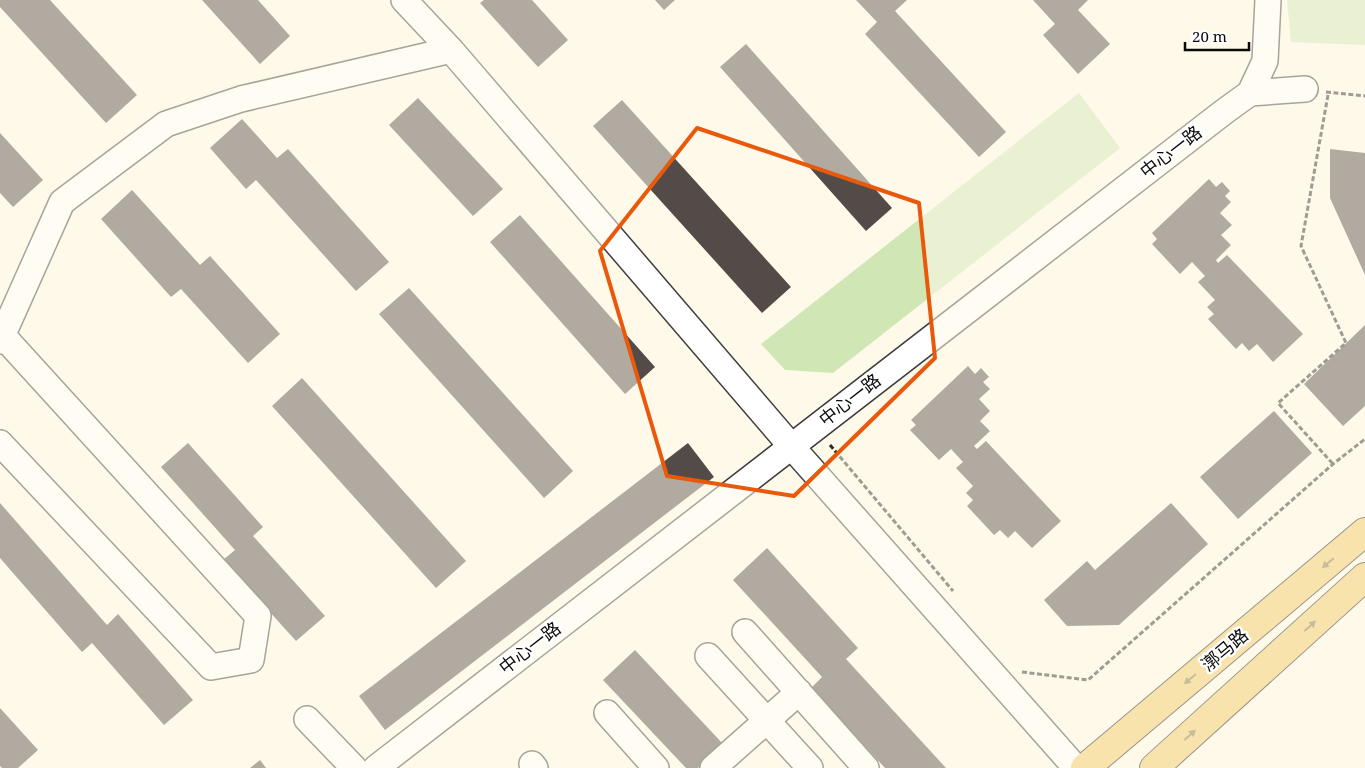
<svg xmlns="http://www.w3.org/2000/svg" width="1365" height="768" font-family="'Noto Serif','Noto Sans SC',serif">
  <style>
    .green { fill: #d1e6b5 }
    .building { fill: #524b47 }
    .lines { fill: none; stroke-linecap: round; stroke-linejoin: round }
    .minor-casing { stroke: #3d3d3d; stroke-width: 28 }
    .major-casing { stroke: #1b1b1b; stroke-width: 30 }
    .path { stroke: #2c2c2c; stroke-width: 3; stroke-dasharray: 5 2.5; stroke-linecap: butt }
    .minor { stroke: #fff; stroke-width: 25 }
    .major { stroke: #f2c865; stroke-width: 28 }
    .oneway { fill: #8a723c }
    .marked { fill: none; stroke: #e8590c; stroke-width: 4; stroke-linejoin: round }
    .labels { text-anchor: middle; stroke-width: 5; stroke-linejoin: round; paint-order: stroke }
    .street-label { font-size: 18px; fill: #0a0a0a; stroke: #fff }
  </style>
  <rect width="100%" height="100%" fill="#fef9e9"/>
  <path class="green" d="M1287 0H1365V45L1291 42Z
    M1079 93 1120 148 833 373 785 370 761 344Z"/>
  <path class="building" d="M0 0H50L137 95 106 123 0 7Z
    M202 0H258L290 36 260 64Z
    M484 0H532L568 40 538 67 480 3Z
    M655 0H675L664 10Z
    M856 0H907L895 11 1006 132 979 157 865 34 877 22Z
    M1033 0H1088L1078 10 1110 44 1078 74 1043 35 1055 24Z
    M746 44 892 208 866 231 720 67Z
    M418 98 503 189 473 216 389 125Z
    M622 100 791 287 762 313 593 126Z
    M242 119 277 158 288 149 389 262 356 291 256 180 246 189 210 148Z
    M0 133 43 180 13 207 0 193Z
    M1330 149 1365 153V275L1330 198Z
    M1209 179 1216 187 1222 182 1230 191 1225 196 1231 202 1220 213 1232 225 1221 235 1231 245 1216 260 1218 263 1227 255 1303 334 1273 362 1257 344 1249 351 1242 343 1236 349 1208 319 1214 314 1207 307 1215 300 1198 282 1205 276 1192 262 1180 274 1152 244 1157 239 1152 233Z
    M132 190 200 265 210 256 280 334 248 363 181 289 171 297 101 219Z
    M520 215 655 367 625 394 490 242Z
    M409 288 573 471 544 498 379 314Z
    M1365 325V406L1343 426 1304 384Z
    M968 366 975 374 981 368 989 377 983 382 990 389 979 399 990 411 980 421 990 431 974 446 977 449 986 441 1061 521 1032 548 1015 531 1008 538 1000 530 994 535 967 506 973 500 966 493 973 486 956 468 963 462 951 449 939 460 910 430 916 425 911 420Z
    M302 378 466 561 436 588 272 406Z
    M1274 411 1312 453 1238 519 1200 477Z
    M188 443 263 527 253 536 325 616 296 641 223 560 235 550 161 467Z
    M688 443 714 477 385 730 359 696Z
    M0 503 107 625 118 614 193 700 164 725 92 643 82 652 0 558Z
    M1171 503 1208 544 1119 625 1067 626 1044 600 1087 561 1095 570Z
    M767 548 858 648 846 659 946 768H885L811 688 822 677 733 580Z
    M635 650 723 744 698 768H686L603 680Z
    M0 708 38 750 18 768H2L0 766Z
    M260 760 266 768H250Z"/>
  <g class="lines">
    <defs>
      <path id="minor" d="M404 0 451 50 791 446 1076 768
        M1250 93 1305 89
        M0 341 62 202 166 124 241 99 451 50
        M0 443 211 667 251 660 258 616 3 336
        M745 632 866 768
        M708 656 810 768
        M607 713 656 768
        M307 719 354 768
        M532 764 535 768
        M376 768 1225 111 1250 93 1265 61 1268 0
        M713 768 799 692"/>
      <path id="major" d="M1085 768 1365 532
        M1154 768 1365 577"/>
    </defs>
    <use href="#minor" class="minor-casing"/>
    <use href="#major" class="major-casing"/>
    <path class="path" d="M1326 92 1365 96
      M1328 95 1301 246 1346 343 1278 403 1333 464
      M830 445 953 591
      M1022 672 1088 680 1333 464 1365 439"/>
    <use href="#minor" class="minor"/>
    <use href="#major" class="major"/>
  </g>
  <defs><path id="oneway-solid" d="M-6-.8H1V-3.2L6.5 0L1 3.2V.8H-6Z" transform="scale(1.25)"/></defs>
  <g class="oneway">
    <use href="#oneway-solid" transform="translate(1328 563) rotate(140)"/>
    <use href="#oneway-solid" transform="translate(1310 626) rotate(-42)"/>
    <use href="#oneway-solid" transform="translate(1190 679) rotate(140)"/>
    <use href="#oneway-solid" transform="translate(1190 735) rotate(-42)"/>
  </g>
  <path d="M0 0H1365V768H0ZM697 128 919 203 935 358 794 496 667 476 600 251Z" fill="#fef9e9" fill-opacity=".55" fill-rule="evenodd"/>
  <path class="marked" d="M697 128 919 203 935 358 794 496 667 476 600 251Z"/>
  <g class="labels">
    <g class="street-label">
      <text transform="translate(1171 152) rotate(-38)" y="6">中心一路</text>
      <text transform="translate(850 400) rotate(-38)" y="6">中心一路</text>
      <text transform="translate(530 648) rotate(-38)" y="6">中心一路</text>
      <text transform="translate(1225 650) rotate(-40)" y="6">漷马路</text>
    </g>
  </g>
  <path d="M1185 42v8h64v-8" fill="none" stroke="#0a0a0a" stroke-width="2.5"/>
  <text x="1192" y="42" font-size="15" fill="#0a0a0a" stroke="#ffffff" stroke-width="4" paint-order="stroke">20 m</text>
</svg>
